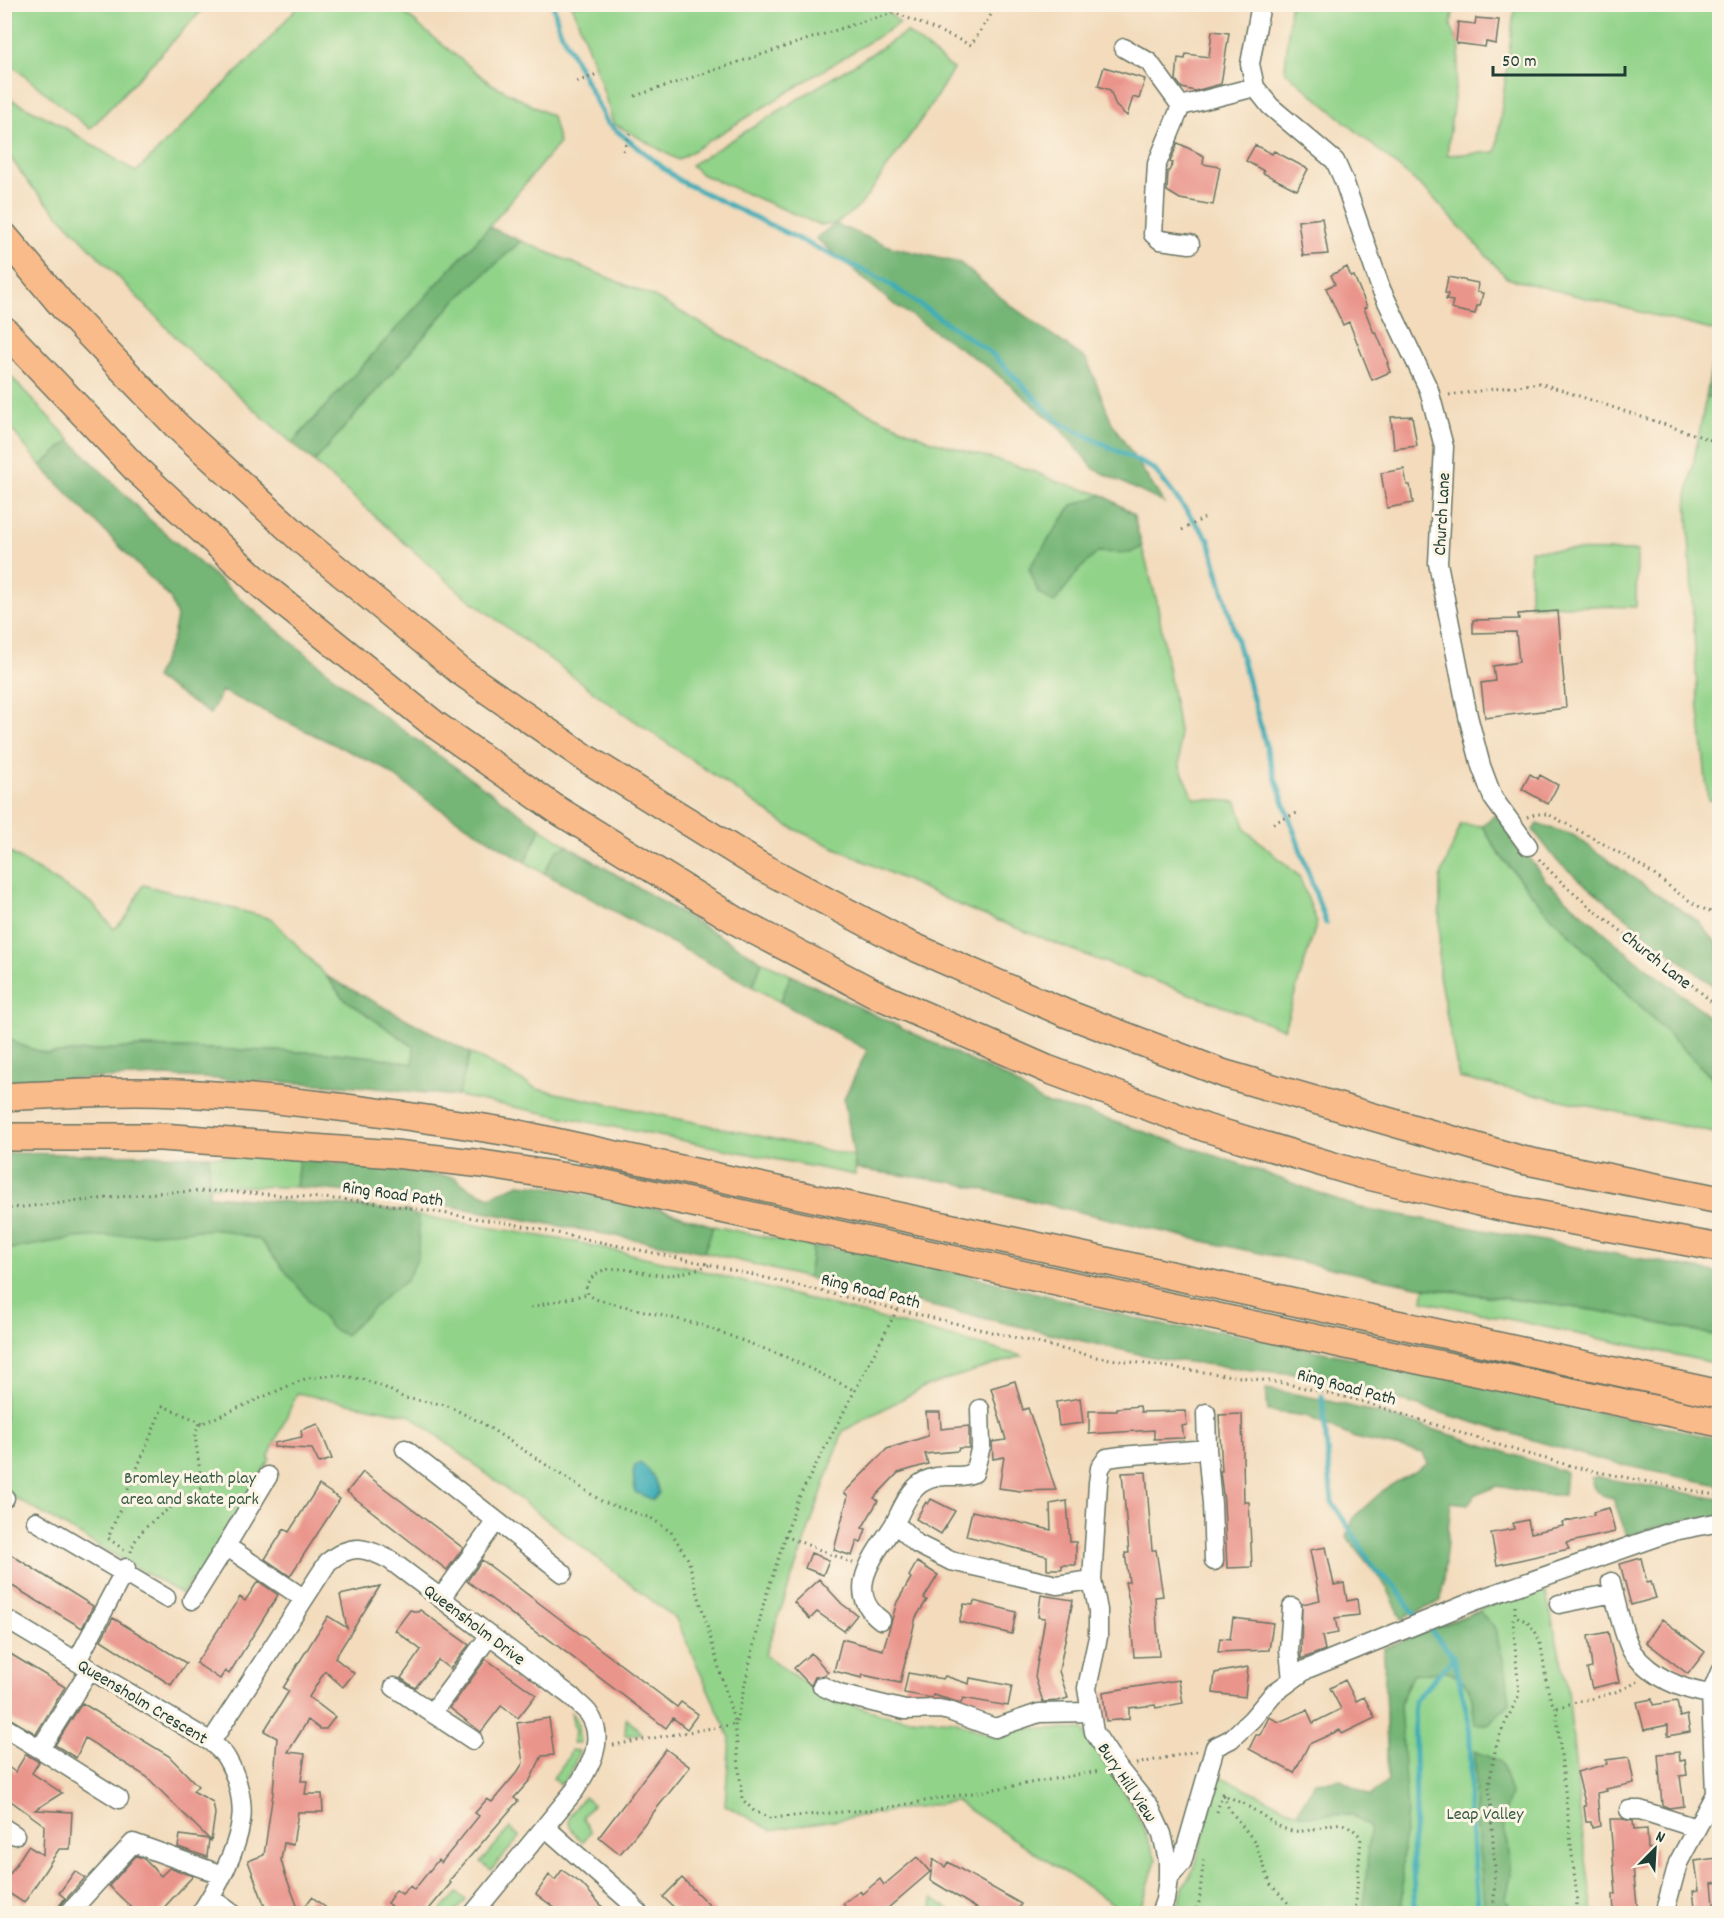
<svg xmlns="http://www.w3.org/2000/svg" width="1724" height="1918" font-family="Dekko,sans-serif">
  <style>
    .green { fill: #92d38a; stroke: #58885f; stroke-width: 1.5 }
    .forest { fill: #75b576; stroke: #4a7955; stroke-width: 1.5 }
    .water { fill: #3bacb6; stroke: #2d7475; stroke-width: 1.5 }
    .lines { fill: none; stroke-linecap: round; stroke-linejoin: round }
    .stream { stroke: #3bacb6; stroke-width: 5 }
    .building { fill: #ea958c }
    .minor-casing { stroke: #697464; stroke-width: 21 }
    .highway-casing { stroke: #697464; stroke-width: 30 }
    .path { stroke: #697464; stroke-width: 3; stroke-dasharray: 1.5 4.5; stroke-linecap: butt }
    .minor { stroke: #fff; stroke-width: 18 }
    .highway { stroke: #fabb8b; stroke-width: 27 }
    .labels { text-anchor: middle; stroke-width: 6; stroke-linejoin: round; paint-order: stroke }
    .street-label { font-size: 18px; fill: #1f3d34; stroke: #fcf5e5 }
    .park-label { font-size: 18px; fill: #365b45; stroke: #fcf5e5 }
  </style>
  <rect width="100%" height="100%" fill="#fcf5e5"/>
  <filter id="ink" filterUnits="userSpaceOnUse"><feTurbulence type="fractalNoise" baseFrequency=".0167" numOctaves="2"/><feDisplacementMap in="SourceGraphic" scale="12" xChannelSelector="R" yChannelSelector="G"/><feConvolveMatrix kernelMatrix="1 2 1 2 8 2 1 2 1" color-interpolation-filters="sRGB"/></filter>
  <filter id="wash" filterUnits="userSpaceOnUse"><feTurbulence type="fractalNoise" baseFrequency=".008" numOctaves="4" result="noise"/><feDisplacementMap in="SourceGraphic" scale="24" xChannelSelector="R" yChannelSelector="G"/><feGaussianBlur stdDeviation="1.35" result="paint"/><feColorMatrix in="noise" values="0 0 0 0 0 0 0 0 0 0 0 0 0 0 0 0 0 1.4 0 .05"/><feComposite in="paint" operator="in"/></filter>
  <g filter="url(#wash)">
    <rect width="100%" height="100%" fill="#f3dbbc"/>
    <path class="green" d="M4 5 5 4 207 5 90 129 5 60Z
      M299 5H396L423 29 490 83 552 116 559 143 489 227 292 443 193 355 30 185 5 150 4 96 54 121 136 172 263 46Z
      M572 5H879L900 23 678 160 613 123 600 80Z
      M1290 5H1454L1451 26 1460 48 1447 155 1496 152 1515 5H1719V332L1507 278 1428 192 1285 71Z
      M907 32 953 69 932 104 860 206 835 224 820 225 701 174 691 165Z
      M521 241 652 296 833 397 929 440 1033 471 1055 481 1103 495 1133 514 1157 602 1179 731 1180 767 1194 798 1237 802 1246 830 1299 876 1317 922 1284 1029 1080 953 968 909 788 826 606 701 461 593 314 462 454 302Z
      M4 369 70 440 41 466 5 421Z
      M1706 397 1720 400V800H1708L1697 690 1687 497Z
      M1530 550 1637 551 1636 607 1530 605Z
      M1461 824 1482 826 1500 855 1545 910 1719 1085V1134L1459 1078 1439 976 1440 879Z
      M541 828 568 846 557 851 544 873 525 862Z
      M4 849 93 904 114 929 127 916 143 885 272 919 326 976 343 998 414 1047 413 1064 374 1057 335 1053 208 1049 142 1047 47 1054 20 1045 5 1037Z
      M762 961 791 975 780 1002 753 987Z
      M470 1053 537 1089 854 1156 855 1175 458 1096Z
      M209 1156 299 1159 296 1187 209 1186Z
      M195 1197 367 1207 576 1242 684 1266 1022 1356 926 1386 843 1431 765 1655 823 1696 892 1717 954 1721 995 1737 1024 1728 1083 1730 1134 1808 1156 1859 1140 1913H1127L956 1801 771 1830 725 1805 730 1738 676 1619 410 1415 297 1393 268 1458 270 1459 195 1583 191 1581 182 1594 5 1492V1222Z
      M713 1226 813 1247 808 1278 704 1252Z
      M1425 1288 1600 1311 1719 1336V1364L1423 1301Z
      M1544 1584 1568 1690 1581 1822 1593 1913 1176 1914 1184 1885 1195 1867 1218 1775 1297 1813 1389 1817 1384 1648Z
      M571 1711 577 1720 580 1743H572L575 1734Z
      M626 1718 642 1733 625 1736Z
      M571 1750 579 1751 572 1770 561 1785 553 1778 568 1758Z
      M584 1797 593 1804 583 1816 584 1821 591 1831 583 1842C561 1822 567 1817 584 1797Z
      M510 1828 520 1837 491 1870 481 1862Z
      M457 1893 466 1900 455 1913H439Z
      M933 1898 953 1912 952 1913H932Z"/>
    <path class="forest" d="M835 224 891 247 960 263 1010 305 1087 360 1112 423 1164 503 1094 469 1058 426 991 369 891 302 816 238Z
      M489 227 521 241 454 302 314 462 292 443Z
      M1718 332H1720L1719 400 1706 397Z
      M70 440 149 519 278 631 376 711 541 828 525 862 434 805 380 766 222 691 210 714 155 678 172 641 177 617 170 598 41 466Z
      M1103 495 1133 514 1142 547 1130 553 1098 552 1079 570 1054 603 1038 592 1029 568 1072 505Z
      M1496 814 1546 881 1631 956 1698 1007 1719 1029V1085L1545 910 1500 855 1482 826Z
      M1537 824 1573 835 1639 882 1698 921 1719 946V990L1651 938 1558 862 1533 830Z
      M568 846 762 961 753 987 544 873 557 850Z
      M791 975 1007 1078 1044 1103 1088 1113 1246 1166 1357 1207 1719 1273V1336L1600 1311 1416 1286 1203 1241 952 1182 856 1169 844 1099 867 1050 780 1002Z
      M326 976 470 1053 458 1096 357 1086 164 1076 5 1081V1037L20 1045 47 1054 142 1047 208 1049 335 1053 374 1057 413 1064 414 1047 343 998Z
      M4 1153 209 1156V1196L408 1211 419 1219 418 1258 406 1281 388 1294 345 1335 332 1329 260 1240 218 1229 75 1238 5 1250Z
      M299 1159 454 1177 469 1188 490 1197 519 1184 542 1186 663 1210 713 1226 704 1252 394 1196 296 1187Z
      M813 1247 858 1250 915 1262 1166 1326 1218 1331 1433 1374 1719 1439V1485L1604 1461 1368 1391 1298 1374 1243 1369 1157 1358 808 1278Z
      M1266 1389C1368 1405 1467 1440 1566 1472L1564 1495H1545L1497 1486 1475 1495 1468 1504 1451 1502 1441 1601 1402 1619 1387 1588 1347 1537 1354 1517 1386 1488 1428 1464 1423 1453 1355 1438 1306 1416 1268 1411Z
      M1597 1477 1719 1499V1519H1688L1627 1536 1613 1498C1601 1496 1593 1491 1591 1478Z
      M1479 1611 1494 1627 1506 1670 1510 1703 1488 1724H1475L1471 1691 1459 1678 1447 1671 1412 1675 1400 1704 1407 1812 1403 1849V1913H1363L1370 1828C1366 1825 1360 1818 1355 1816 1336 1810 1315 1820 1297 1813L1315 1782 1341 1780 1370 1796 1388 1781 1384 1648Z
      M1475 1751 1501 1762 1511 1794 1502 1822 1508 1844 1511 1874 1506 1899 1514 1913H1485L1475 1808Z"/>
    <path class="water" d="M640 1462C651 1471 656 1479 659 1493L653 1500 635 1492 633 1472 635 1465Z"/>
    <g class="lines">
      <path class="stream" d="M553 4 559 28 607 123 680 181 885 281 991 353 1059 422 1154 469 1209 540 1273 771 1326 923
        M1322 1396 1332 1502 1377 1572 1395 1586 1408 1606 1419 1618
        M1426 1625 1454 1657 1469 1722 1471 1764 1469 1806 1479 1914
        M1415 1914 1412 1849 1416 1811 1414 1701 1454 1657"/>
    </g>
    <g id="blocks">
      <path class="building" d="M1476 18 1499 20 1496 44 1486 42 1485 47 1456 43 1458 22 1475 24Z
        M1212 31 1229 33 1221 84 1195 91 1182 88 1176 80 1178 58 1185 59 1186 54 1209 57Z
        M1104 67 1145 79 1139 99 1133 97 1127 116 1116 106 1110 90 1098 86Z
        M1178 143 1204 156 1203 164 1220 167 1213 205 1180 199 1167 191 1168 173 1173 163 1170 162Z
        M1255 145 1272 154 1274 151 1308 169 1297 190 1263 173 1264 171 1246 161Z
        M1322 218 1328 254 1303 256 1298 221Z
        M1347 267 1351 277 1354 276 1367 307 1364 308 1374 333 1376 332 1389 363H1387L1390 372 1372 380 1349 322 1343 325 1326 288 1335 284 1331 275Z
        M1448 277 1478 283 1477 292 1483 293 1480 306H1477L1475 314 1451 309 1453 301 1446 300 1448 294 1445 293Z
        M1412 416 1417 446 1394 449 1391 417Z
        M1404 469 1407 485H1410L1413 503 1387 508 1381 473Z
        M1558 611 1566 708 1485 718 1481 683 1495 681 1493 666 1519 662 1516 632 1473 633V620L1519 619 1518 614Z
        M1530 774 1538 779 1540 775 1558 785 1548 804 1522 789Z
        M1015 1381 1023 1410 1028 1408 1056 1490 1020 1491 999 1488 1004 1457 993 1459 992 1442 1006 1440 991 1388Z
        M1080 1398 1083 1423 1059 1426 1056 1402Z
        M1140 1406 1141 1412 1185 1411 1187 1425 1182 1426 1184 1438 1154 1439V1430L1089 1434V1411H1117V1408Z
        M926 1412H940L941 1429 969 1426V1448H959L958 1451 925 1454 928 1464 898 1473 874 1498 878 1501 862 1528 866 1529 861 1543 857 1541 852 1556 834 1550 848 1496 844 1493 887 1449 928 1436Z
        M1242 1414 1244 1502H1249L1252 1567 1227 1568 1224 1502 1220 1471H1222L1219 1415Z
        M318 1424 332 1459 319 1463 312 1449 274 1447V1443L302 1437 301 1430Z
        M363 1472 463 1548 447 1570 347 1492Z
        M1146 1472 1152 1550H1156L1163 1596 1155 1597 1159 1656 1134 1657 1129 1601 1125 1582H1129L1125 1553H1129L1122 1473Z
        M319 1485 340 1499 290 1576 265 1559 284 1529 289 1532Z
        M931 1499 955 1511 941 1534 916 1519 926 1502 928 1504Z
        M1067 1501 1070 1542H1076V1565H1062V1569H1047V1556L966 1536 972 1511 1051 1530 1050 1504Z
        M1609 1508 1615 1532 1566 1543 1569 1549 1497 1565 1491 1533 1514 1529 1513 1523 1528 1520 1531 1533 1563 1526 1562 1522 1594 1515 1593 1512Z
        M1326 1547 1334 1585 1344 1583 1347 1601 1357 1599 1359 1615 1335 1618 1338 1633 1322 1636 1325 1650 1301 1659 1302 1604 1320 1600 1310 1550Z
        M811 1553 829 1560 823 1575 805 1568Z
        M10 1554 93 1606 82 1628 4 1581V1563Z
        M1641 1558 1647 1583 1651 1582 1656 1598 1631 1605 1620 1564Z
        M482 1560 677 1707 681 1702 698 1714 687 1729 673 1718 666 1728 543 1635 541 1636 467 1581Z
        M917 1562 938 1575 924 1598 927 1600 916 1617 900 1683 863 1675 862 1678 834 1671 842 1639 883 1650 897 1602 911 1578 909 1576Z
        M819 1579 842 1604 857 1615 844 1631 817 1612 810 1619 794 1602Z
        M258 1581 278 1595 229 1674 225 1671 220 1679 196 1663 240 1597 245 1601Z
        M380 1586 335 1658 354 1673 343 1687 325 1671 309 1697 335 1717 326 1729H320L308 1720 288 1752 305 1754 301 1781H307L305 1794H322L323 1812H298L293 1845 284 1843 281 1860 285 1874 300 1913 312 1897 334 1914H278L273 1910 267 1912 248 1861 264 1855 273 1793 277 1738 264 1731 289 1691 283 1688 328 1616 347 1628 340 1595Z
        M1041 1595 1073 1600 1059 1671 1068 1698 1058 1701 1043 1702 1035 1677 1045 1618 1038 1617Z
        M974 1601 1016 1612 1012 1634 959 1622 964 1604 973 1605Z
        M410 1610 418 1612 420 1610 469 1645 450 1669 438 1660 415 1688 401 1678 421 1650 395 1630Z
        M113 1618 186 1663 171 1685 101 1640Z
        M1233 1618 1273 1623 1269 1650 1218 1652 1220 1638 1230 1639Z
        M1662 1619 1705 1652 1688 1674 1646 1642Z
        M1608 1632 1619 1682 1592 1688 1587 1669 1592 1668 1588 1636Z
        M4 1650 65 1687 36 1734 4 1715Z
        M811 1653 828 1672 824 1675 815 1677 811 1686 794 1668Z
        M486 1659 536 1695 518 1718 501 1706 481 1732 450 1708Z
        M1248 1667 1245 1697 1213 1693 1215 1673Z
        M908 1673 943 1679 945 1676 969 1684 970 1678 1012 1686 1008 1706 963 1698 961 1703 933 1695 932 1698 904 1693Z
        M1179 1680 1183 1703 1156 1708 1155 1705 1129 1708V1719L1106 1721 1103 1692Z
        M1345 1680 1356 1701 1364 1697 1375 1718 1342 1734 1340 1730 1309 1744 1294 1773 1249 1749 1256 1735H1260L1269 1717 1279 1722 1307 1710 1313 1723 1341 1709 1330 1688Z
        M1652 1699 1653 1705 1677 1701 1680 1717 1687 1715 1690 1732 1668 1736V1725L1644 1730 1637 1702Z
        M82 1703 169 1756 198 1786 193 1791 213 1802 215 1814 211 1841 147 1777 85 1738 76 1758 55 1745Z
        M549 1718 554 1755 542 1756 530 1780 514 1798 518 1801 449 1881 451 1883 425 1914H400L387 1903 396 1890 402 1894 410 1886 414 1890 438 1860 441 1863 479 1816 475 1813 487 1799 492 1802 518 1771 523 1763 517 1723Z
        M666 1749 690 1767 620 1854 599 1837Z
        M1679 1752 1680 1761 1685 1760 1687 1775 1680 1776 1684 1806 1669 1808 1662 1805 1658 1754Z
        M26 1754 39 1762 32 1773 62 1793 35 1810 72 1812 70 1849H59L24 1903 4 1890V1883L28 1846 43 1855 44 1825 4 1796V1764L15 1772Z
        M1629 1757 1634 1783 1606 1789 1607 1791 1597 1793 1600 1826 1592 1828 1591 1822H1586L1584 1806H1586L1577 1772 1607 1764 1606 1760Z
        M1610 1819H1622L1633 1821 1634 1830 1647 1829 1648 1849 1655 1848 1656 1865 1633 1867 1638 1914H1614L1613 1894H1616Z
        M180 1835 209 1839 207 1857 178 1847Z
        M136 1856 143 1858 161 1876 169 1868 193 1876 158 1914H125L131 1907 109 1886Z
        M917 1857 930 1872 881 1914H851L843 1904 860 1891 862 1894 880 1879 884 1885Z
        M1717 1858 1719 1882 1712 1883 1715 1914H1696L1693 1891 1699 1890 1695 1861Z
        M933 1859 945 1867 948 1862 1021 1904 1016 1914H986L930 1880Z
        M562 1870 582 1884 609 1914H563L536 1894 549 1875 555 1880Z
        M75 1871 85 1878 60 1906 57 1914H53L65 1898 59 1893Z
        M682 1878 718 1914H681L663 1897Z"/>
    </g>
  </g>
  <g filter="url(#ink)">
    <use href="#blocks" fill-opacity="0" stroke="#697464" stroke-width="1.5"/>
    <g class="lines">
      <defs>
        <path id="minor" d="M1261 4 1250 64 1255 87 1270 106 1335 161 1344 181 1381 289 1429 390 1444 447 1438 563 1468 716 1481 766 1493 798 1528 846
          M1124 48 1149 62 1181 106 1255 87
          M1181 106 1157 164 1153 234 1160 240 1190 244
          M980 1409 981 1446 974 1473C964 1477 957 1476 946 1476 914 1477 907 1498 895 1523L917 1544 951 1561 1057 1585 1092 1580
          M405 1449 563 1573
          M1207 1449 1212 1504 1214 1561
          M268 1476 226 1546 303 1598
          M4 1498H5
          M36 1521 166 1598
          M1611 1582C1615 1599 1624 1640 1633 1653 1652 1677 1682 1690 1711 1694
          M441 1598 496 1521
          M192 1600 226 1546
          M1559 1604 1614 1593
          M4 1618 211 1742C217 1747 224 1753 227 1759 237 1776 244 1801 241 1821 237 1850 217 1889 200 1914
          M881 1620C842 1591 876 1554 895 1523
          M77 1661 126 1568
          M90 1669 40 1749 119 1799
          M1292 1680 1289 1650 1292 1607
          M822 1686 839 1694 905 1710 939 1709 949 1711 995 1728 1039 1713 1090 1712
          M394 1687 432 1713
          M4 1727 40 1749
          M473 1740 432 1713 490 1635
          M211 1742 328 1562C351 1543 365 1547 390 1560L572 1697C577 1703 585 1708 589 1714 607 1740 589 1768 575 1790L473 1914
          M1629 1810H1640L1696 1828
          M545 1827 627 1899 639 1914
          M4 1828 15 1835
          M1168 1879 1182 1862 1215 1747 1231 1739 1252 1719 1273 1694 1307 1669 1477 1600 1674 1531 1720 1522
          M211 1898 233 1914
          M68 1914 133 1843 222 1875
          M1160 1914 1165 1900 1168 1879V1860L1162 1834 1150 1808 1118 1768 1094 1732 1087 1688 1098 1637V1610L1092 1580 1098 1483 1100 1468 1107 1458 1121 1456 1207 1449 1206 1413
          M1664 1914 1678 1863 1715 1794 1711 1694 1720 1672"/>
        <path id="highway" d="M4 236 67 311 177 426 304 542 460 671 587 759 760 866 905 943 1065 1013 1225 1074 1522 1160 1720 1200
          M4 330 137 470 263 586 434 724 556 809 740 923 880 996 1047 1069 1206 1128 1360 1174 1509 1209 1720 1248
          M4 1097C62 1094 120 1090 178 1093 289 1098 399 1114 509 1132L1720 1394
          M4 1137H161L395 1154 483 1164 592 1181 1351 1346 1720 1423"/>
      </defs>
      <use href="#minor" class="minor-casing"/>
      <use href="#highway" class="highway-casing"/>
      <path class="path" d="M577 82 597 74
        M635 96 873 18 896 13 971 45 998 4
        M623 151 631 131
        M1449 395 1540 383 1720 443
        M1182 530 1204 518
        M1527 817 1535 814H1548C1579 831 1611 847 1641 866 1667 882 1690 907 1720 915
        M1273 823 1297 813
        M1539 859C1591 918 1664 955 1720 1010
        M4 1209 165 1192 220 1191 365 1201 513 1224 712 1265 1096 1357 1283 1383 1358 1400 1524 1453 1583 1469 1720 1496
        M709 1265C695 1270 679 1275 663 1275 637 1275 602 1255 586 1286L588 1294 595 1299 701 1325 786 1357 856 1391
        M531 1307 588 1294
        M785 1536 853 1563
        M124 1550 108 1538 163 1406 203 1423
        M131 1552C136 1525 180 1502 202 1488L195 1435 199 1425 203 1423 307 1378 336 1375 362 1379 384 1387 404 1398 446 1405 482 1423 603 1502 651 1518 671 1532 688 1559 735 1724 742 1799 754 1811 770 1818 879 1809 1100 1771
        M1515 1606V1615C1519 1618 1524 1620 1528 1623 1550 1642 1539 1685 1556 1709L1577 1899 1575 1914
        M1557 1708C1584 1698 1614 1697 1638 1681
        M736 1722 764 1602 797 1501 897 1310
        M613 1745 735 1724
        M1136 1764 1197 1751
        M1223 1795 1229 1809 1255 1842 1271 1885 1287 1902 1293 1914
        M1217 1812 1222 1794C1233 1799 1243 1803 1252 1809 1264 1815 1280 1830 1293 1831 1321 1834 1340 1809 1361 1838L1355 1914
        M1194 1914 1199 1902 1204 1856
        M1496 1914 1494 1902 1495 1868 1489 1785 1495 1751 1500 1734 1519 1695 1513 1620 1515 1615"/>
      <use href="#minor" class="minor"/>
      <use href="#highway" class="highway"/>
    </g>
  </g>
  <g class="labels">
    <g class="street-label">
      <text transform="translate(1441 514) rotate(-87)" y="6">Church Lane</text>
      <text transform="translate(1657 959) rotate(38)" y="6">Church Lane</text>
      <text transform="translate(393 1193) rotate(8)" y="6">Ring Road Path</text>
      <text transform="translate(871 1290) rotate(14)" y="6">Ring Road Path</text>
      <text transform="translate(1347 1386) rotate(15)" y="6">Ring Road Path</text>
      <text transform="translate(475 1624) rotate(37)" y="6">Queensholm Drive</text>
      <text transform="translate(143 1701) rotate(31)" y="6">Queensholm Crescent</text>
      <text transform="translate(1128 1782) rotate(56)" y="6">Bury Hill View</text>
    </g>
    <g class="park-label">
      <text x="190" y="1483">Bromley Heath play<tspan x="190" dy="21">area and skate park</tspan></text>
      <text x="1485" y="1819">Leap Valley</text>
    </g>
  </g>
  <rect width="1724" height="1918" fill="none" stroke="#fcf5e5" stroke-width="24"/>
  <g transform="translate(1655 1849) rotate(24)" stroke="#fcf5e5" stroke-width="4.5" paint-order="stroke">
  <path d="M0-4.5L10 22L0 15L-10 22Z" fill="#1f3d34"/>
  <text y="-9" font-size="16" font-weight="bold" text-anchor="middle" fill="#1f3d34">N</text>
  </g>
  <path d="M1493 66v9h132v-9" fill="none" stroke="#1f3d34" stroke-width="3"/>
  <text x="1502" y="66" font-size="18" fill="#1f3d34" stroke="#fcf5e5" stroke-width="4.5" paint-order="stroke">50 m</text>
</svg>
